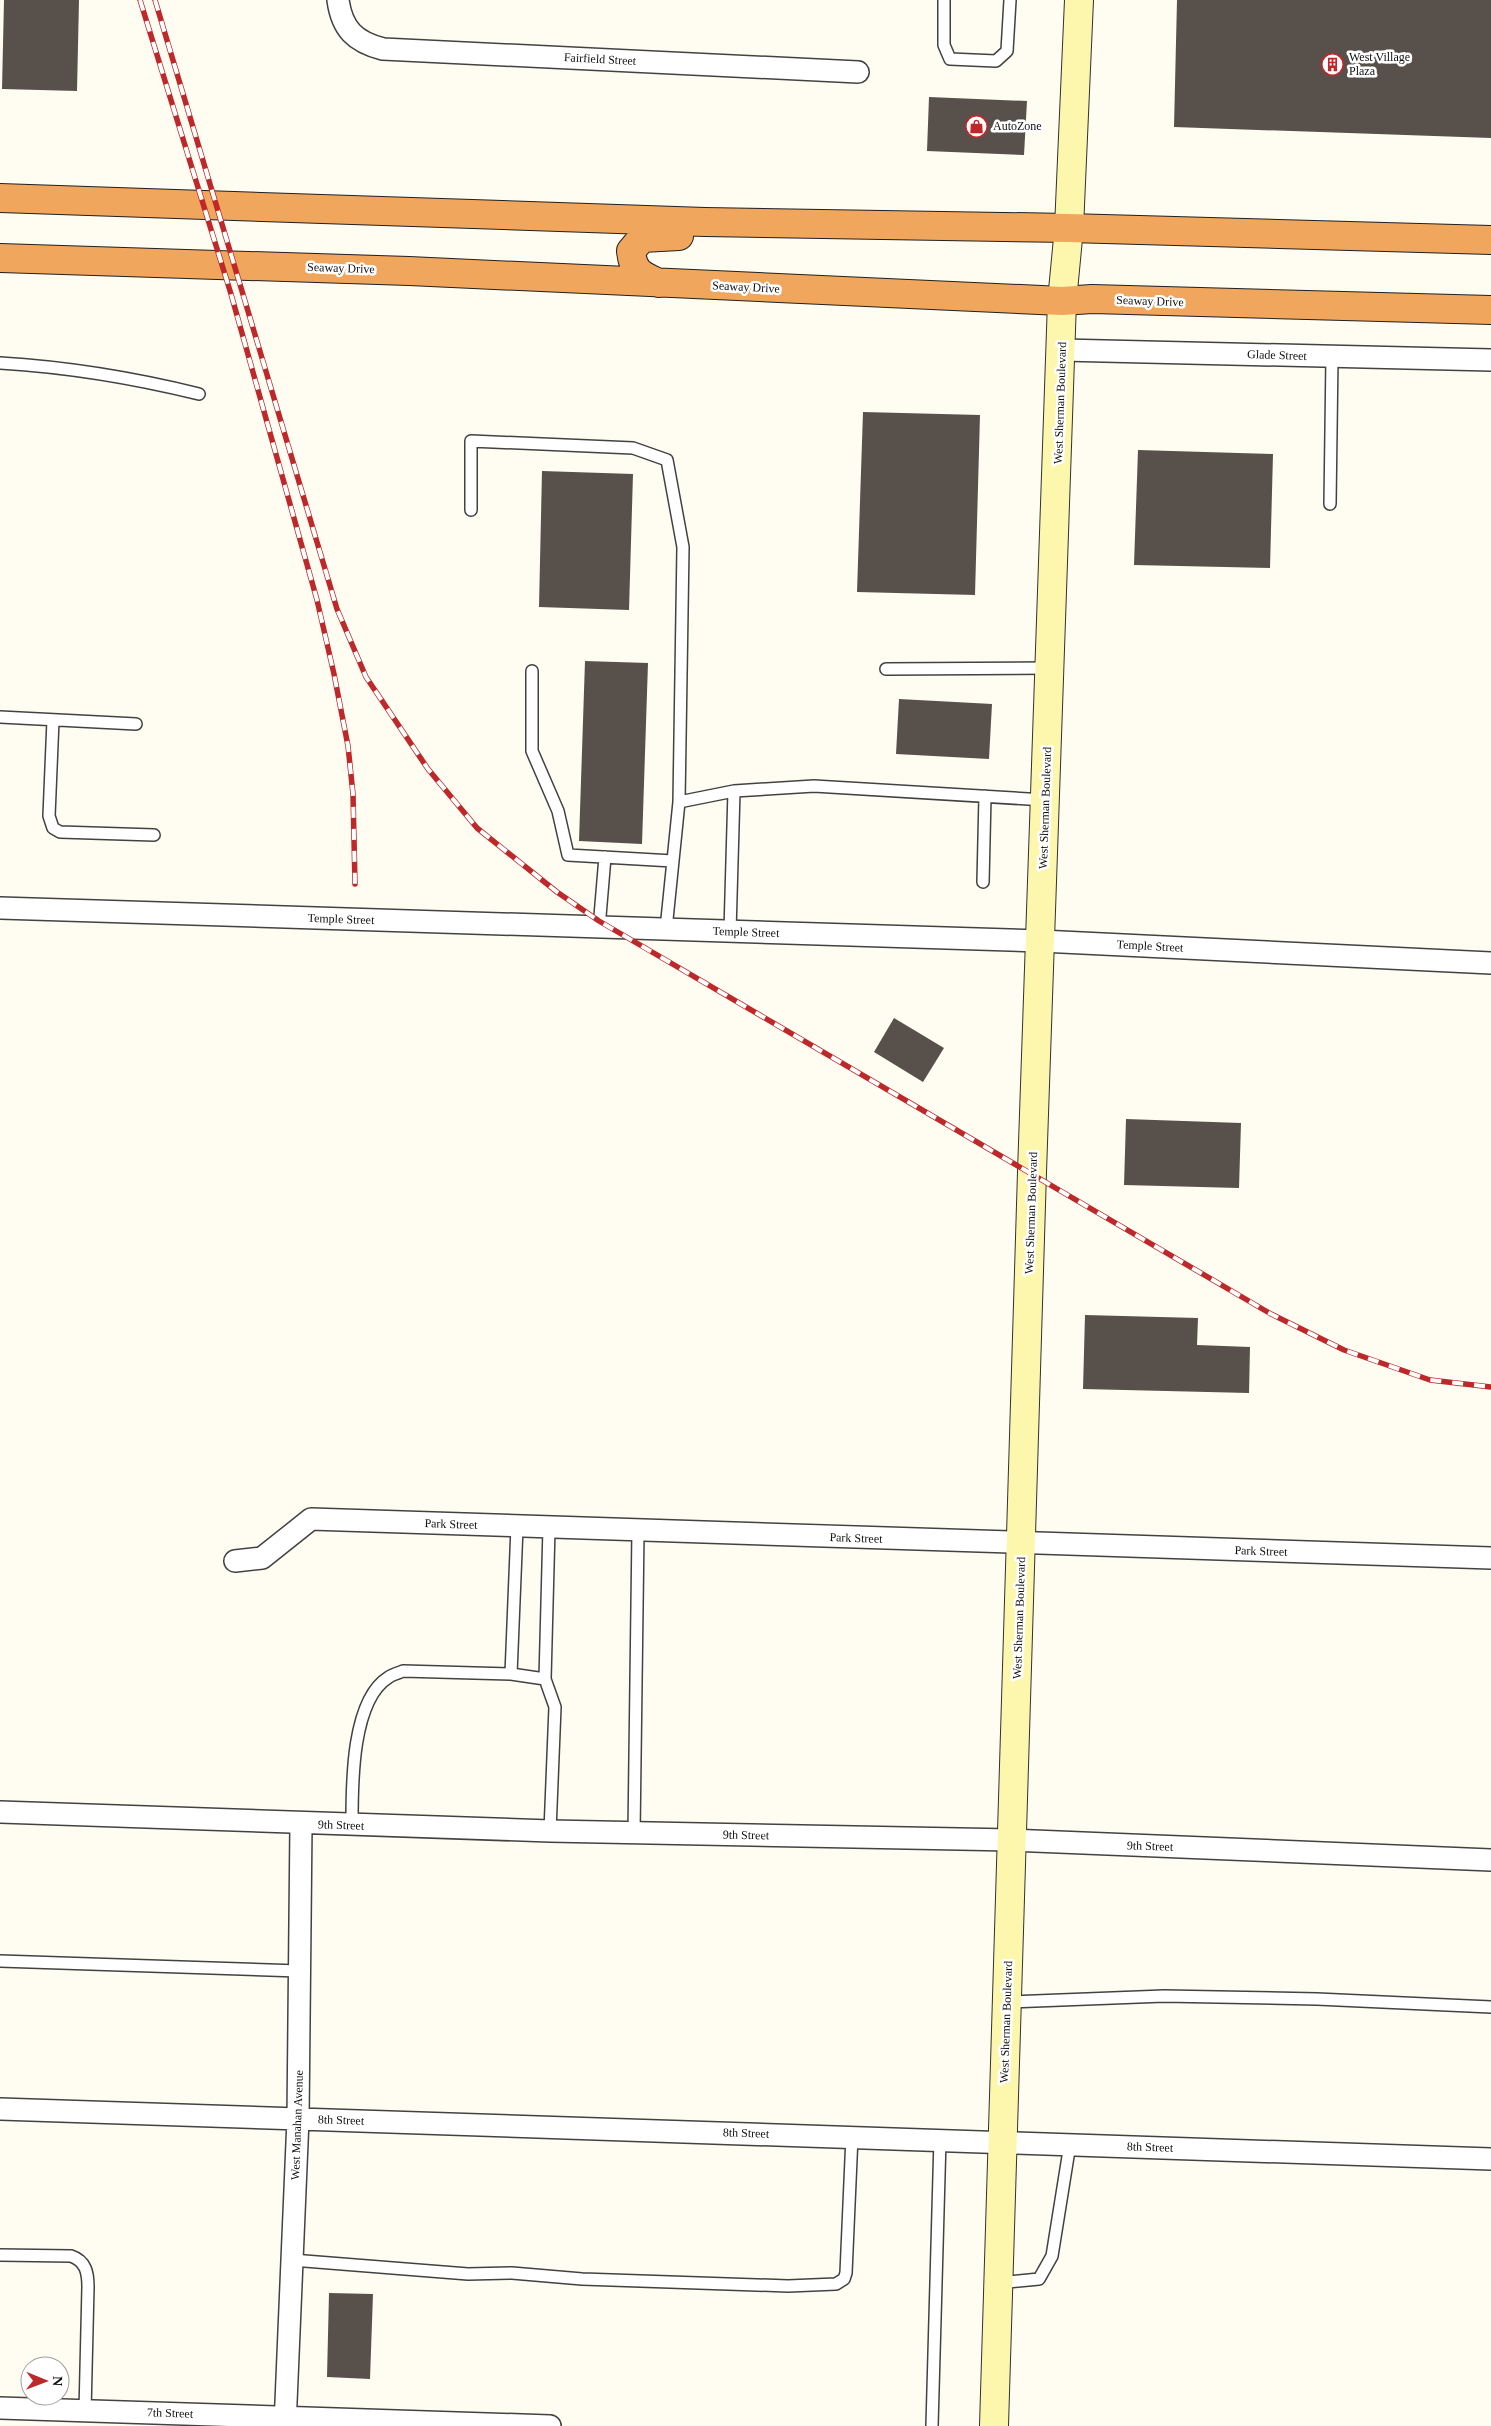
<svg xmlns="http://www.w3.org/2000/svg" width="1491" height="2426" font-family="Georgia,serif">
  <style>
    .building { fill: #58514b }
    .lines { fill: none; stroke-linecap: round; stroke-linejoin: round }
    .lane-casing { stroke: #424242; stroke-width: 14 }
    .street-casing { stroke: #424242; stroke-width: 24 }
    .secondary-casing { stroke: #313131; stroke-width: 30 }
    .highway-casing { stroke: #202020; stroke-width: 30 }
    .lane { stroke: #fff; stroke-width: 11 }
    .street { stroke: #fff; stroke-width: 21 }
    .secondary { stroke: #fdf7ae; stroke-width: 28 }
    .highway { stroke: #f1a65d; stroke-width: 28 }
    .rail-casing { stroke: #bd292b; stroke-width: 5.5 }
    .rail { stroke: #fff; stroke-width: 4; stroke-dasharray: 11; stroke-linecap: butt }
    .labels { text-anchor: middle; stroke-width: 5; stroke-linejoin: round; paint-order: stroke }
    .poi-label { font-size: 12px; fill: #0f0f0f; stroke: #fff; text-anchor: start }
    .street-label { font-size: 12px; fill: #0f0f0f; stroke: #fff }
  </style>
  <rect width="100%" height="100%" fill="#fffcf1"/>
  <path class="building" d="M4 0H79L77 91 2 89Z
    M1177 0H1491V138L1174 127Z
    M929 97 1027 101 1024 155 927 151Z
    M863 412 980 415 975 595 857 592Z
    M1138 450 1273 454 1270 568 1134 565Z
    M542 471 633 474 629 610 539 607Z
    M585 661 648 663 642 844 579 841Z
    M899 699 992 704 989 759 896 754Z
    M894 1018 944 1048 923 1082 874 1052Z
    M1126 1119 1241 1123 1239 1188 1124 1185Z
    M1085 1315 1198 1318 1197 1345 1250 1347 1249 1393 1083 1389Z
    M329 2293 373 2294 370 2379 327 2377Z"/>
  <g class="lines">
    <defs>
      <path id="lane" d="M944 0V45L950 59 996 61 1007 51 1010 0
        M0 363C67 367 134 378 199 394
        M1330 504 1332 357
        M471 510V441L633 448 667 460 683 547 679 802 666 929
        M886 669 1050 668
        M532 671V751L558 811 568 855 673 861
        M0 717 136 724
        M53 720 49 816 53 828 60 832 154 835
        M679 802 734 791 814 786 1045 800
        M983 882 985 796
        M599 928 605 857
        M730 931 734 791
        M517 1527 511 1674 545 1679 555 1707 550 1831
        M545 1679 549 1528
        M352 1825C352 1786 351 1700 389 1677 393 1674 399 1673 403 1671L511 1674
        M634 1833 638 1531
        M0 1961 299 1971
        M1007 2002 1164 1996 1317 1999 1491 2007
        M0 2255 71 2256C86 2261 88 2273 88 2287L85 2411
        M292 2260 468 2274 512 2273 582 2279 788 2286 836 2284 844 2279 846 2273 852 2136
        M998 2283 1039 2279 1052 2256 1070 2144
        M932 2426 940 2139"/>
      <path id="street" d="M338 0C342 29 355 42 383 49L858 72
        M1062 350 1491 360
        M0 908 1041 941 1491 963
        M235 1561 262 1558 311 1519 1491 1558
        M0 1812 550 1831 1012 1840 1491 1860
        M0 2109 1491 2159
        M0 2408 550 2426
        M285 2426 298 2119 301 1824"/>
      <path id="secondary" d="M994 2426 1032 1172 1062 301 1069 228 1079 0"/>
      <path id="highway" d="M0 198 705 222 1069 228 1491 240
        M0 258 409 271 1062 301 1092 299 1491 310
        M659 283C641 275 633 272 631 251L642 238 679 236"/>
    </defs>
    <use href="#lane" class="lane-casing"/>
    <use href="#street" class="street-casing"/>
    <use href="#secondary" class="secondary-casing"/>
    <use href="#highway" class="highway-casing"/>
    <use href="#lane" class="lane"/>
    <use href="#street" class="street"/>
    <use href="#secondary" class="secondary"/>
    <use href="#highway" class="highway"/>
    <defs>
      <path id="rail" d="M140 0 231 294 317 600 334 674 348 746 353 794 355 884
        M155 0 337 609 366 677 428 769 477 828 557 892 599 921 1271 1314 1344 1350 1430 1380 1491 1387"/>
    </defs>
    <use href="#rail" class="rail-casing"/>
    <use href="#rail" class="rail"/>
  </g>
  <defs>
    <symbol id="building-ring" viewBox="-11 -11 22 22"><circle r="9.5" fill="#fff" stroke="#bd292b" stroke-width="1.5"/><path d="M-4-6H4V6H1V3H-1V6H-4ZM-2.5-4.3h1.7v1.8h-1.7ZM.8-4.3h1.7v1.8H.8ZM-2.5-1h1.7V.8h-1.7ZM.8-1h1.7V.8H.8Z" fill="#bd292b"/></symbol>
    <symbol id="shop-ring" viewBox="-11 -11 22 22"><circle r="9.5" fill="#fff" stroke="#bd292b" stroke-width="1.5"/><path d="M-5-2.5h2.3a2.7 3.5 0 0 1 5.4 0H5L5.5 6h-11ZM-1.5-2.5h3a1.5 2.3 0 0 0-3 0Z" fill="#bd292b"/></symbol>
  </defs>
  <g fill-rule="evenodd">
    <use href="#building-ring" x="1320" y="52" width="25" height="25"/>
    <use href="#shop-ring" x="964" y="114" width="25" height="25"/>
  </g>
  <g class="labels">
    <g class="poi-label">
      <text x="1349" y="61">West Village<tspan x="1349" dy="14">Plaza</tspan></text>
      <text x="993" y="130">AutoZone</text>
    </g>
    <g class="street-label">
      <text transform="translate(600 59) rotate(3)" y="4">Fairfield Street</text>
      <text transform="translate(341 268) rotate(2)" y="4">Seaway Drive</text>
      <text transform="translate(746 287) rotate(3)" y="4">Seaway Drive</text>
      <text transform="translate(1150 301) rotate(2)" y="4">Seaway Drive</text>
      <text transform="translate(1277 355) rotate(2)" y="4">Glade Street</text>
      <text transform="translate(1060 403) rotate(-88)" y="4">West Sherman Boulevard</text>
      <text transform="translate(1045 808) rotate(-88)" y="4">West Sherman Boulevard</text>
      <text transform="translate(341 919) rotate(2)" y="4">Temple Street</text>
      <text transform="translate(746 932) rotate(2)" y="4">Temple Street</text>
      <text transform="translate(1150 946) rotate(3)" y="4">Temple Street</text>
      <text transform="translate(1031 1213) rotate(-88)" y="4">West Sherman Boulevard</text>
      <text transform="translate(451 1524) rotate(2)" y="4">Park Street</text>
      <text transform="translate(856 1538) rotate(2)" y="4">Park Street</text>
      <text transform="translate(1261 1551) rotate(2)" y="4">Park Street</text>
      <text transform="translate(1019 1618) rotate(-88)" y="4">West Sherman Boulevard</text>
      <text transform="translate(341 1825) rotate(2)" y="4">9th Street</text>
      <text transform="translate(746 1835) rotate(1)" y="4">9th Street</text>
      <text transform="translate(1150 1846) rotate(2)" y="4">9th Street</text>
      <text transform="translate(1006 2022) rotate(-88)" y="4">West Sherman Boulevard</text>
      <text transform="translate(341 2120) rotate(2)" y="4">8th Street</text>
      <text transform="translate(297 2125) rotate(-88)" y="4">West Manahan Avenue</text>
      <text transform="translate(746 2133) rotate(2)" y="4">8th Street</text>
      <text transform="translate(1150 2147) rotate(2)" y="4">8th Street</text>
      <text transform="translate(170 2413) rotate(2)" y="4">7th Street</text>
    </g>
  </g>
  <g transform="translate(45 2381) rotate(91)"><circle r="24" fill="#ffffff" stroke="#9f9f9f"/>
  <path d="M0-4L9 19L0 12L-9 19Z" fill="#bd292b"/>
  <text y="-8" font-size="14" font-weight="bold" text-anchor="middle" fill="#0f0f0f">N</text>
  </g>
</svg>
